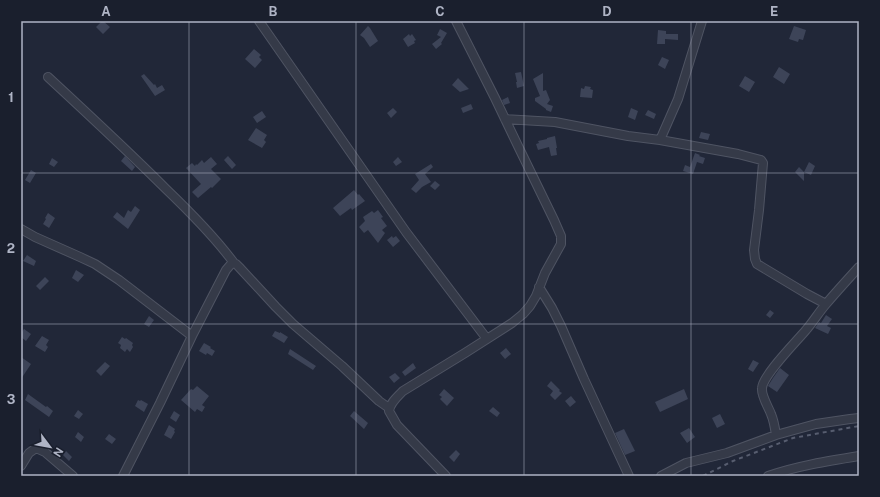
<svg xmlns="http://www.w3.org/2000/svg" width="880" height="497" font-family="'Public Sans',sans-serif">
  <style>
    .building { fill: #3d4458 }
    .lines { fill: none; stroke-linecap: round; stroke-linejoin: round }
    .minor-casing { stroke: #4f5463; stroke-width: 10 }
    .minor { stroke: #353a48; stroke-width: 8 }
    .rail { stroke: #575d6f; stroke-width: 2; stroke-dasharray: 4 4; stroke-linecap: butt }
    .grid { fill: none; stroke: #afb4c5; stroke-width: 1; stroke-opacity: 0.55 }
    .neatline { fill: none; stroke: #afb4c5; stroke-width: 1.5 }
    .grid-label { font-size: 13px; text-anchor: middle; font-weight: bold; fill: #afb4c5 }
  </style>
  <rect width="100%" height="100%" fill="#212738"/>
  <path class="building" d="M102 21H103L110 27 103 34 96 27Z
    M368 26 370 28 378 41 370 47 364 38 360 35Z
    M794 26 806 30 803 40 799 39 798 42 789 39Z
    M440 29 447 33 441 43 442 44 436 49 432 44 441 37 437 35Z
    M658 30 666 31V34H678V40L665 39V44H657Z
    M409 34 410 36 412 34 416 40 414 41 415 43 408 47 403 39Z
    M254 49 261 55 259 57 262 60 255 68 245 59Z
    M662 57 669 60 665 69 658 65Z
    M779 67 790 74 784 84 773 77Z
    M521 72 524 86 517 88 516 82H517L515 73Z
    M543 73V91L546 90 550 100 547 104 553 106 551 112 546 110V109L535 101V98L540 96 533 79Z
    M144 74 154 85 155 84 157 88 162 85 165 90 155 96 141 76Z
    M745 76 755 82 749 92 739 86Z
    M458 78 469 89 460 92 452 85Z
    M585 86 591 87 590 89 593 90 592 98 580 97 581 88 584 89Z
    M508 97 510 103 504 105 502 100Z
    M471 104 473 109 463 113 461 108Z
    M393 108 397 112 391 118 387 113Z
    M631 108 638 111 635 120 628 117Z
    M648 110 656 114 654 119 645 115Z
    M262 111 266 117 257 123 253 117Z
    M256 128 267 135 264 140 266 142 262 148 248 140Z
    M701 132 710 134 708 140 699 138Z
    M555 136 557 148H556L557 155 551 156 549 147 538 150 536 144 539 143 538 141 547 139V138Z
    M695 153 700 155 699 156 705 158 703 164 697 162 693 174 683 171 685 165 690 167Z
    M125 156 135 167 132 171 121 161Z
    M228 156 236 165 232 169 224 160Z
    M211 157 217 164 211 169 221 179 212 188 211 187 198 198 192 192 201 184 186 168 192 163 195 166 196 164 197 165 202 160 204 163Z
    M398 157 402 162 396 166 393 162Z
    M52 158 58 162 54 167 49 164Z
    M809 162 815 166 811 175 804 172V181L795 172 799 167 804 172Z
    M431 164 433 167 425 174 431 182 422 187 416 193 411 189 419 180 415 174Z
    M31 170 36 173 30 183 25 180Z
    M435 181 440 185 435 190 430 186Z
    M354 190 358 195 359 194 365 201 352 210 351 208 340 216 333 208Z
    M135 206 140 210 128 229 113 217 117 212 124 218 128 210 131 212Z
    M378 210 383 217 381 218 387 226 382 230 385 233 378 243 368 230 364 233 359 227 365 221 363 217 372 211 374 213Z
    M48 213 55 218 49 228 43 224 46 219 45 218Z
    M392 236 393 238 396 236 400 241 393 247 387 240Z
    M27 255 36 261 34 266 23 261Z
    M76 270 84 275 78 282 72 278Z
    M45 277 49 281 40 290 36 286Z
    M770 310 774 313 770 318 766 315Z
    M826 315 832 319 827 326 831 328 828 334 815 328 819 322 821 323Z
    M149 316 154 320 149 327 144 324Z
    M24 329 31 334 26 341 21 337V333Z
    M275 331 280 333V332L288 337 284 343 272 336Z
    M42 336 49 340 46 345 48 347 45 352 35 346Z
    M122 337 125 339 126 338 133 343 132 345 133 347 130 352 127 349 125 352 120 348 121 345 118 343Z
    M204 343 211 347 210 348 215 351 212 356 207 353 206 355 199 351Z
    M506 348 511 354 505 359 500 353Z
    M290 349 316 366 313 370 288 354Z
    M21 357 31 364 21 379Z
    M753 360 759 363 753 372 748 369Z
    M105 362 110 366 101 376 96 371Z
    M413 363 416 368 405 376 402 372Z
    M780 368 789 375 777 392 768 386 773 378Z
    M395 373 400 378 394 383 389 377Z
    M551 381 560 390 559 391 562 393 555 400 550 395 553 391 547 386Z
    M197 386 209 396 202 405 205 407 202 412 197 409 195 412 181 400 191 389 193 390Z
    M444 389 454 398 447 406 440 399 442 397 439 395Z
    M684 389 688 399 660 412 655 402Z
    M28 394 46 407 47 406 53 411 49 417 25 400Z
    M571 396 576 402 570 407 565 401Z
    M138 400 140 401 141 400 148 404 144 412 135 406Z
    M493 407 500 413 497 417 489 411Z
    M78 410 83 414 79 419 74 416Z
    M174 411 180 415 176 422 170 418Z
    M354 411 368 423 364 429 350 416Z
    M720 414 725 424 717 428 712 418Z
    M169 425 175 429 174 431 175 432 171 439 164 435Z
    M689 428 695 437 687 443 680 433Z
    M624 429 635 451 625 455 615 433Z
    M78 432 84 437 81 442 75 437Z
    M109 434 116 439 112 444 105 439Z
    M456 450 460 454 454 462 449 457Z
    M66 451 72 457 69 461 63 455Z"/>
  <g class="lines">
    <defs>
      <path id="minor" d="M259 21 406 232 487 339
        M48 77C88 114 128 151 166 189 190 212 214 236 234 263
        M505 119 555 122 628 136 660 140 738 154 761 160 763 163 759 210 754 250 755 259 757 264 807 294 826 304
        M660 140 678 99 702 21
        M21 229 35 237 80 257 95 264 119 280 192 336 160 403 123 476
        M539 287 552 308 561 326 584 379 629 476
        M192 336 226 270 232 263 236 264 239 267 276 307 293 324 342 366 379 401 389 408
        M776 435C775 428 774 421 771 414 768 406 761 396 762 388 763 375 796 342 806 330 813 322 819 312 826 304 837 291 848 279 859 267
        M21 466 29 453 36 448 45 452 73 476
        M446 476 397 425 389 411C390 403 397 397 403 391L465 353 512 323 523 314 530 306 536 296 545 273 561 244V236L554 220 518 146 495 98 456 21
        M661 476 686 463 727 453 776 435 816 424 850 419 859 418
        M768 476C797 466 828 461 859 456"/>
    </defs>
    <use href="#minor" class="minor-casing"/>
    <use href="#minor" class="minor"/>
    <path class="rail" d="M703 476 733 461 793 438 859 426"/>
  </g>
  <path class="grid" d="M189 21V476M356 21V476M524 21V476M691 21V476M21 173H859M21 324H859"/>
  <rect width="880" height="497" fill="none" stroke="#1a1f2d" stroke-width="44"/>
  <g transform="translate(50 447) rotate(122)" stroke="#1a1f2d" stroke-width="3" paint-order="stroke">
  <path d="M0-3L7 15L0 10L-7 15Z" fill="#afb4c5"/>
  <text y="-6" font-size="11" font-weight="bold" text-anchor="middle" fill="#afb4c5">N</text>
  </g>
  <rect x="22" y="22" width="836" height="453" class="neatline"/>
  <g class="grid-label">
    <text x="106" y="16">A</text>
    <text x="273" y="16">B</text>
    <text x="440" y="16">C</text>
    <text x="607" y="16">D</text>
    <text x="774" y="16">E</text>
    <text x="11" y="102">1</text>
    <text x="11" y="253">2</text>
    <text x="11" y="404">3</text>
  </g>
</svg>
